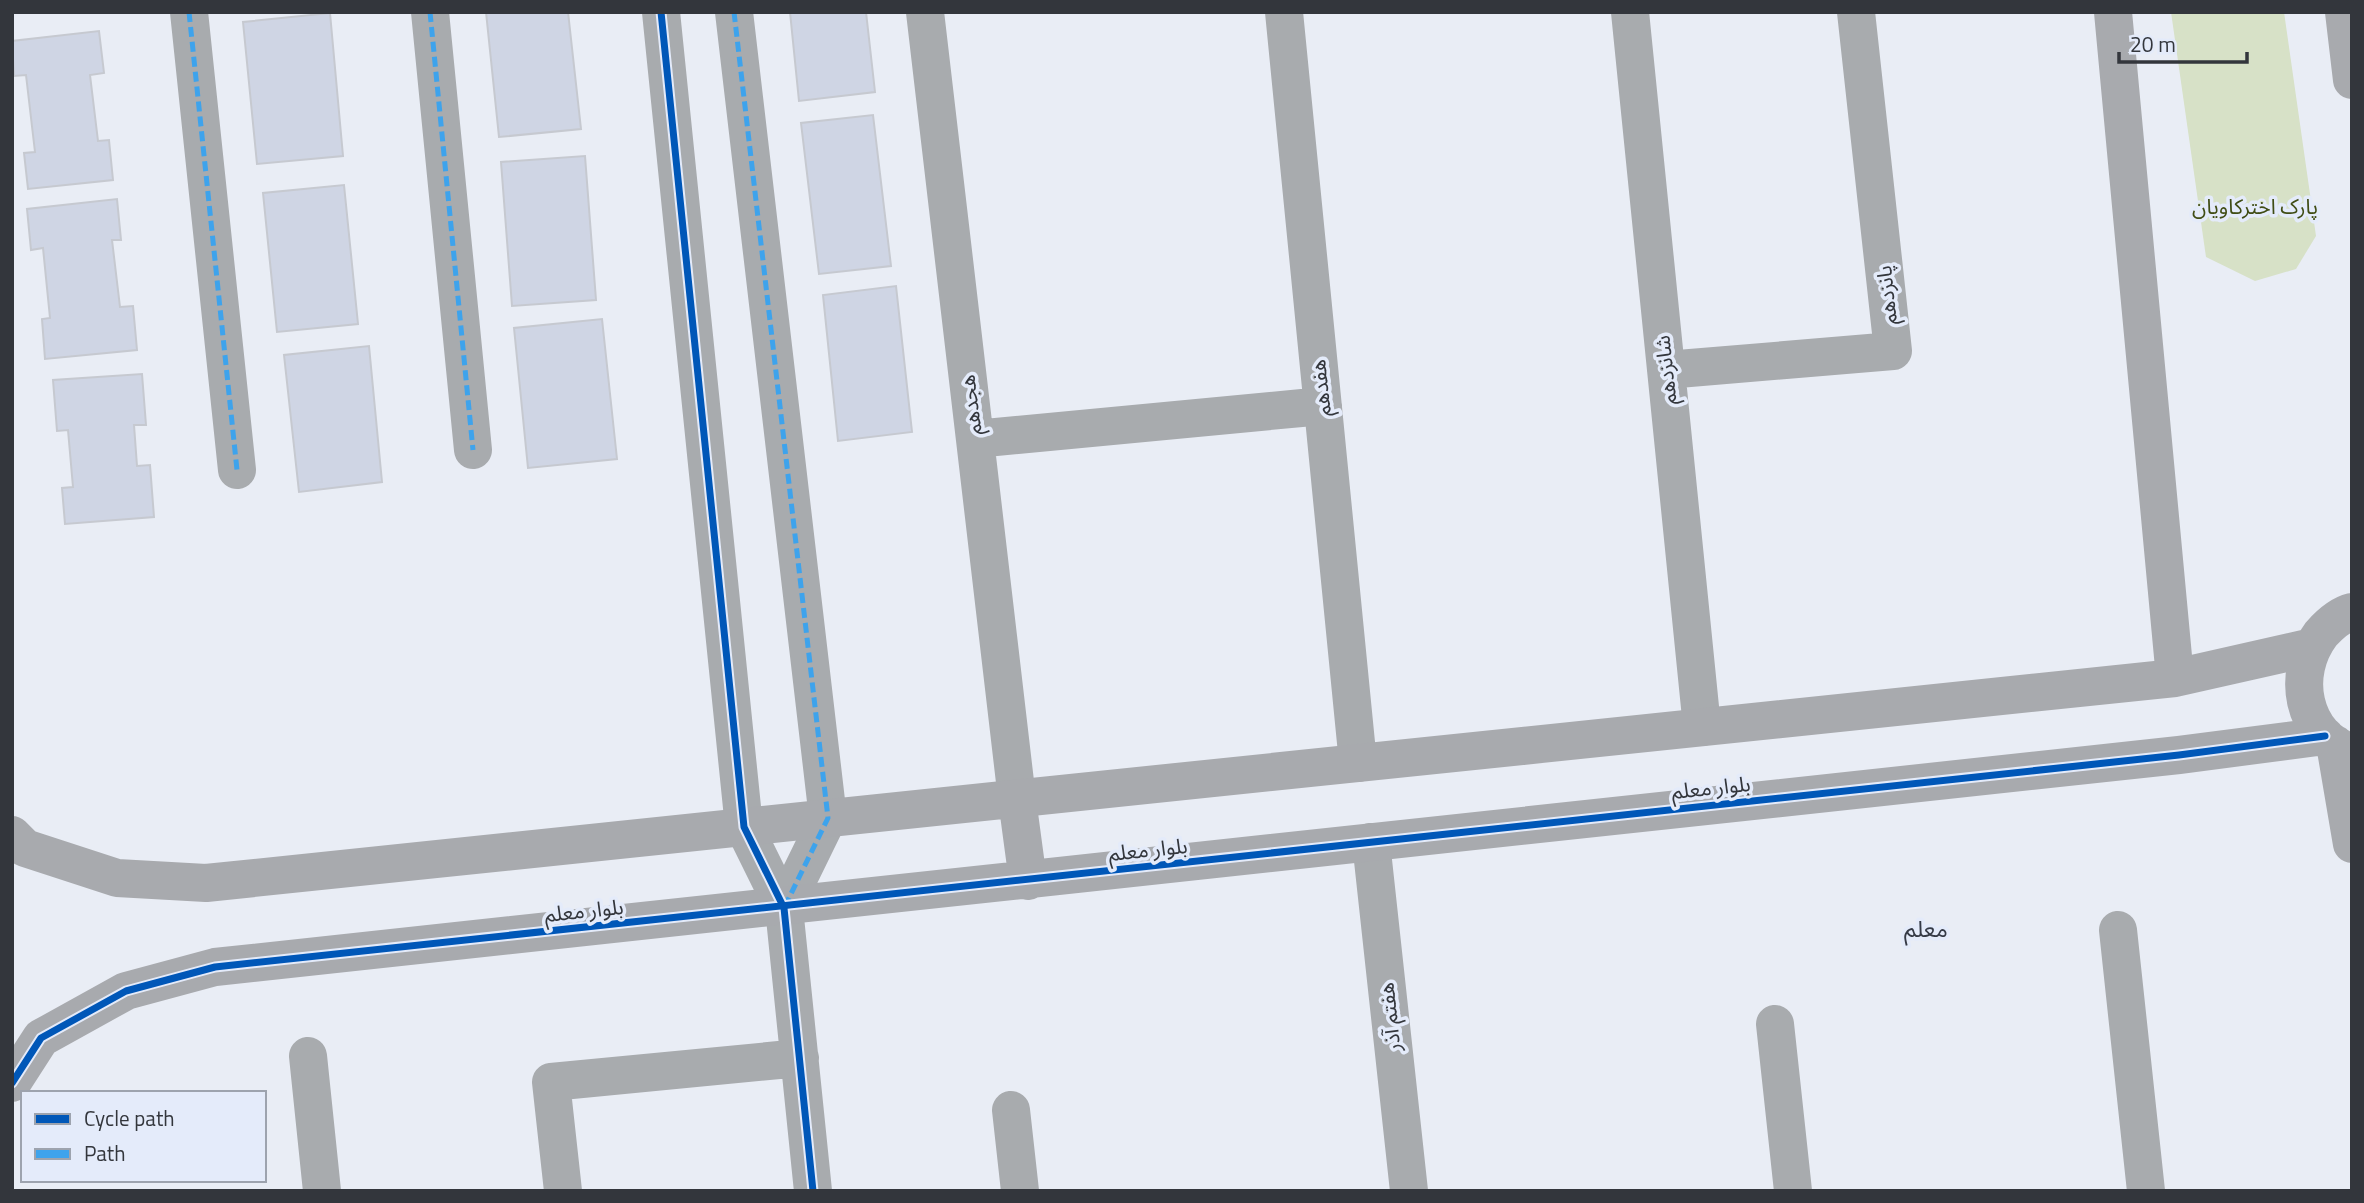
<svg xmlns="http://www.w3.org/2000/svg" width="2364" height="1203" font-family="'Titillium Web','Noto Sans Arabic',sans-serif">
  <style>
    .green { fill: #d7e1c7 }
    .building { fill: #cfd5e4; stroke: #c6c9d0; stroke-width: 2 }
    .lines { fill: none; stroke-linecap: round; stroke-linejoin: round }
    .street { stroke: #a8abae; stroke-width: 38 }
    .secondary { stroke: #a8aaae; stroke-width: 38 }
    .quiet { stroke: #3ea3ec; stroke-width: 5; stroke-dasharray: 10 5; stroke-linecap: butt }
    .cycleway-casing { stroke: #e4ebfa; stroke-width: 11 }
    .cycleway { stroke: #0057b8; stroke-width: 7 }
    .labels { text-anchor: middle; stroke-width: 7; stroke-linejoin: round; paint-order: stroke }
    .park-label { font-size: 21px; fill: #404d15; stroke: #e4ebfa }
    .street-label { font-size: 21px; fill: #33363c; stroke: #e4ebfa }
    .neighbourhood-label { font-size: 23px; fill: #353a46; stroke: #e4ebfa }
  </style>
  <rect width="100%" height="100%" fill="#e9edf5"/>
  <path class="green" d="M2171 12H2284L2316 236 2296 269 2255 281 2206 257Z"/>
  <path class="building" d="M486 12H568L581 129 499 137Z
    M790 12H866L875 92 799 101Z
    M330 13 343 156 257 164 243 22Z
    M99 31 104 73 90 75 98 141 109 140 113 180 28 189 24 153 35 152 26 75 14 76 12 41Z
    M873 115 891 266 819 274 801 123Z
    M585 156 596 300 512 306 501 162Z
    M344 185 358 324 277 332 263 193Z
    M117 199 121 240H112L120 307 133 306 137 350 45 359 42 319 50 318 43 248 31 250 27 209Z
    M896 286 912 432 838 441 823 295Z
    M602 319 617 459 528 468 514 328Z
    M369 346 382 482 299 492 284 355Z
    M142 374 146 425H134L137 466 150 465 154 517 65 524 62 488 73 487 68 430 57 431 53 380Z"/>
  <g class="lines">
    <path class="street" d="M189 12 237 470
      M430 12 473 450
      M661 12 744 827 784 908 813 1191
      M734 12 828 818 784 908
      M925 12 1017 799
      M1284 12 1358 763
      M1630 12 1702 727
      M1666 370 1893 351 1856 12
      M975 439 1323 406
      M1371 842 1409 1191
      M2118 930 2146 1191
      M1775 1024 1793 1191
      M308 1056 322 1191
      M1011 1110 1020 1191
      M563 1191 551 1082 800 1058"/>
    <path class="secondary" d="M2113 12 2175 678
      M2344 12 2352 80
      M2352 612C2340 615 2329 625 2321 634 2291 674 2301 735 2352 753
      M2335 744 2352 844
      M1017 799 1028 881
      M12 835 25 848 117 878 206 883 2175 678 2312 647
      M12 1083 41 1038 126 991 215 967 2179 755 2325 736"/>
    <path class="quiet" d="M189 12 237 470
      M430 12 473 450
      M734 12 828 818 784 908"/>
    <defs>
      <path id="cycleway" d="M661 12 744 827 784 908 813 1191
        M12 1083 41 1038 126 991 215 967 2179 755 2325 736"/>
    </defs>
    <use href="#cycleway" class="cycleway-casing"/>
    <use href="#cycleway" class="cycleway"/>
  </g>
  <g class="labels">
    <g class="park-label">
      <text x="2255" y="214">پارک اخترکاویان</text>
    </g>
    <g class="street-label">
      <text transform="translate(1887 295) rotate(-96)" y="7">پانزدهم</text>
      <text transform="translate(1666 370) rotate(-96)" y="7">شانزدهم</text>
      <text transform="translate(1321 388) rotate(-96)" y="7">هفدهم</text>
      <text transform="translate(971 405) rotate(-97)" y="7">هجدهم</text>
      <text transform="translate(1711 788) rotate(-6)" y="7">بلوار معلم</text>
      <text transform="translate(1148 850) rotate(-6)" y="7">بلوار معلم</text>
      <text transform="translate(584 911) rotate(-6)" y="7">بلوار معلم</text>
      <text transform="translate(1390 1017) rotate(-96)" y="7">هفتم آذر</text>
    </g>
    <g class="neighbourhood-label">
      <text x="1926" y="937">معلم</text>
    </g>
  </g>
  <rect width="2364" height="1203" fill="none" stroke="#33363c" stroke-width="28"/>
  <rect x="21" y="1091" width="245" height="91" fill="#e4ebfa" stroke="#9da3ae" stroke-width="2"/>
  <rect x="35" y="1114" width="35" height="10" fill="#0057b8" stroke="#9da3ae" stroke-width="2"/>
  <text x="84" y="1126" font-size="21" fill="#33363c">Cycle path</text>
  <rect x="35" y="1149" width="35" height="10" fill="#3ea3ec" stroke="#9da3ae" stroke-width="2"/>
  <text x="84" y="1161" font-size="21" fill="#33363c">Path</text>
  <path d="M2119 52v10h128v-10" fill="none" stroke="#33363c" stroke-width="3.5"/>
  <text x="2130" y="52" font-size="21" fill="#33363c" stroke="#e4ebfa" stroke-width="5" paint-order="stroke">20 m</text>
</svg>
